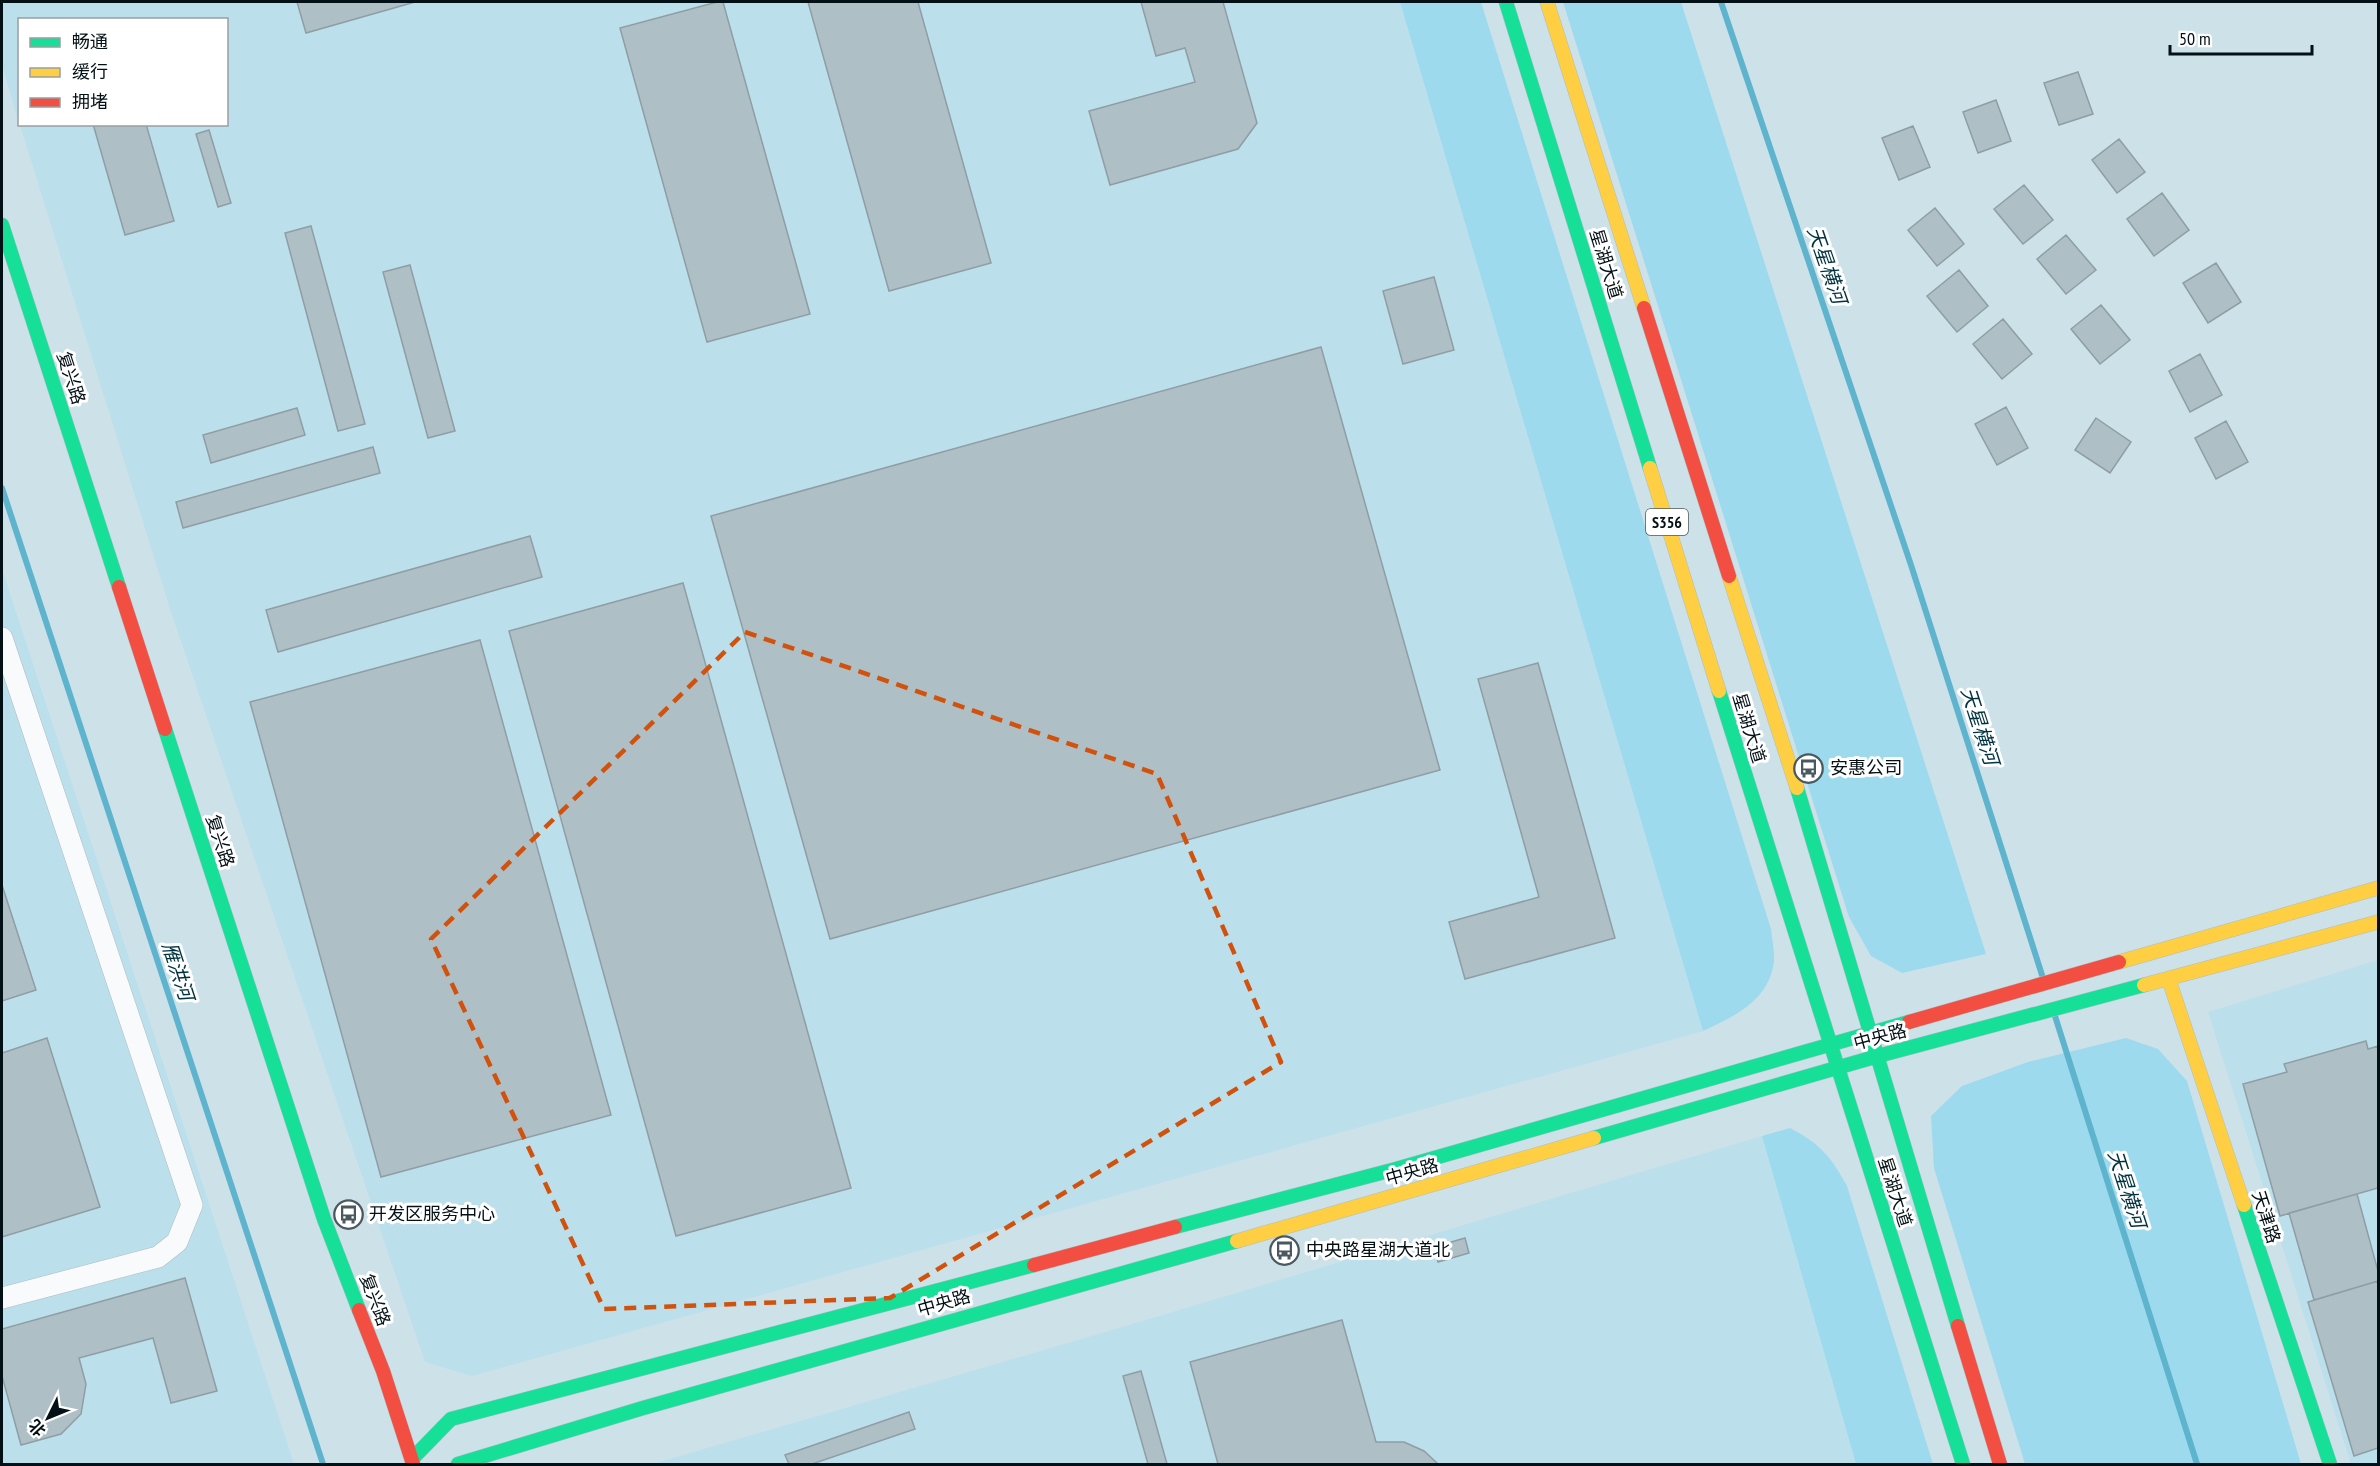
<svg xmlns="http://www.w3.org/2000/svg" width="2380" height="1466" font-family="'PT Sans Narrow','Noto Sans SC',sans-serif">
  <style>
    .built { fill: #bcdfec }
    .green { fill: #9edaee }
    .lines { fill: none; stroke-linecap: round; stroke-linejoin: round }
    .stream { stroke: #5fb4cd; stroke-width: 6 }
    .building { fill: #afbfc6; stroke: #8e9ea4; stroke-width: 1.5 }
    .street-casing { stroke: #adbdc3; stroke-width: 22 }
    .fast-casing { stroke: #adbdc3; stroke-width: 15 }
    .slow-casing { stroke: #adbdc3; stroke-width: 15 }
    .jam-casing { stroke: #adbdc3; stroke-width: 15 }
    .street { stroke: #f8fafc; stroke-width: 21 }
    .fast { stroke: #16e098; stroke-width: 14 }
    .slow { stroke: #ffcf43; stroke-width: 14 }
    .jam { stroke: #f24e42; stroke-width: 14 }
    .marked { fill: none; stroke: #d1520d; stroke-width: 4.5; stroke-dasharray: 12 8; stroke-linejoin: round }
    .labels { text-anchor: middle; stroke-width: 6; stroke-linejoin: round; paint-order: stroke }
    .shield { fill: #fff; stroke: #4f585b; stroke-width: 1.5 }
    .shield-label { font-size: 16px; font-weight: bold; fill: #031015 }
    .street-label { font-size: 18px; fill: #031015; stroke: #fff }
    .poi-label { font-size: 18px; fill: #031015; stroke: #fff; text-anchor: start }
    .water-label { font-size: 20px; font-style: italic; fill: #003340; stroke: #fff }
  </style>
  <rect width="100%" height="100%" fill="#cde1e9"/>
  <path class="built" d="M2 2H1400L1703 1031 472 1376 425 1362 170 609 20 125 226 124V20H20L19 123 2 65Z
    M2 569 294 1464H2Z
    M2378 960V1464H2351L2208 1012Z
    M1762 1136 1856 1464H653L1102 1333Z"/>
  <path class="green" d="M1400 2H1481L1771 929C1772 940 1776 956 1773 967 1766 1002 1733 1017 1703 1031Z
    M1563 2H1681L1986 954 1902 973 1871 956 1849 917Z
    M2126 1038 2158 1049 2187 1081 2301 1464H2025L1934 1168 1931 1116 1962 1086 2028 1062Z
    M1790 1128C1820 1144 1830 1155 1847 1186L1933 1464H1856L1762 1136Z"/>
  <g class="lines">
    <path class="stream" d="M1721 2 1911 565 2042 975
      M2 488 323 1464
      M2055 1016 2197 1464"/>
  </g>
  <path class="building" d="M297 2H415L306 33Z
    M717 2H723L810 314 707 342 620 28Z
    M808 2H918L991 263 889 291Z
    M1141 2H1223L1257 123 1238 149 1110 185 1089 111 1195 82 1185 48 1156 56Z
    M2078 72 2093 114 2059 125 2044 83Z
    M1996 100 2011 141 1978 153 1963 112Z
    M93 124H146L174 221 125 235Z
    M1913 126 1930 167 1899 180 1882 138Z
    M209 130 231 203 218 207 196 134Z
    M2119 139 2145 172 2117 193 2092 160Z
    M2024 185 2053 220 2023 244 1994 209Z
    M2162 193 2189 230 2154 256 2127 219Z
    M1935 208 1964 244 1937 266 1908 230Z
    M311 226 365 424 338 431 285 233Z
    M2066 235 2096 270 2066 294 2037 259Z
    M2216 263 2241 302 2208 323 2183 283Z
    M410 265 455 431 428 438 383 272Z
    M1959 270 1988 306 1957 332 1927 296Z
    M1434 277 1454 350 1403 364 1383 291Z
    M2101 305 2130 340 2100 364 2071 329Z
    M2003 319 2032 354 2002 379 1973 344Z
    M1321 347 1440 770 830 939 711 516Z
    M2200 354 2222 395 2190 412 2169 371Z
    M2006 407 2028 448 1997 465 1975 424Z
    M297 408 305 435 211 463 203 435Z
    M2096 418 2131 442 2110 473 2075 450Z
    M2226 421 2248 462 2216 479 2195 438Z
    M373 447 380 473 183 528 176 502Z
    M530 536 542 577 278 652 266 610Z
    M683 583 851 1188 676 1236 509 631Z
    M480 640 611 1115 381 1177 250 702Z
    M1538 663 1615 938 1465 979 1449 922 1539 897 1478 679Z
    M2 885 36 990 2 1001Z
    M47 1038 100 1207 2 1237V1053Z
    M2366 1041 2368 1049 2378 1046V1188L2280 1216 2243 1084 2287 1072 2284 1064Z
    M2357 1194 2378 1271V1281L2314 1300 2289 1213Z
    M1465 1238 1469 1253 1438 1262 1434 1247Z
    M185 1278 217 1391 171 1403 153 1338 79 1358 86 1384 81 1414 61 1434 21 1445 2 1376V1329Z
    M2378 1281V1448L2354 1456 2308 1302Z
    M1342 1320 1376 1442H1404L1424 1451 1438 1464H1218L1190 1362Z
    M1141 1371 1167 1464H1148L1123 1376Z
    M909 1412 915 1429 812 1464H789L785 1455Z"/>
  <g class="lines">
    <defs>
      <path id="street" d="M2 638 192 1205 177 1242 158 1257 2 1298"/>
      <path id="fast" d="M1506 2 1650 468
        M2 225 119 587
        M1719 691 1963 1464
        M165 729 324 1219 359 1310
        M1797 788 1958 1326
        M1594 1138 1878 1056 2144 985
        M2244 1205 2330 1464
        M1175 1227 1396 1169 1909 1022
        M412 1459 451 1419 1034 1265
        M458 1464 643 1408 1237 1241"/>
      <path id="slow" d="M1547 2 1644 308
        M1650 468 1719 691
        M1729 576 1797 788
        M2119 962 2378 888
        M2169 980 2244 1205
        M2144 985 2378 922
        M1237 1241 1594 1138"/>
      <path id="jam" d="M1644 308 1729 576
        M119 587 165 729
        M1909 1022 2119 962
        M1034 1265 1175 1227
        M359 1310 383 1371 413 1464
        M1958 1326 2000 1464"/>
    </defs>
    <use href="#street" class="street-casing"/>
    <use href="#fast" class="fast-casing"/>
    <use href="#slow" class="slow-casing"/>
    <use href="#jam" class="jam-casing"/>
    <use href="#street" class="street"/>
    <use href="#fast" class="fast"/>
    <use href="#slow" class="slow"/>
    <use href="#jam" class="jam"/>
  </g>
  <path class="marked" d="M745 632 1157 774 1281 1062 890 1298 604 1309 431 939Z"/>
  <defs>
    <symbol id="bus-ring" viewBox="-11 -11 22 22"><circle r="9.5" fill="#fff" stroke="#4a595f" stroke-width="1.5"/><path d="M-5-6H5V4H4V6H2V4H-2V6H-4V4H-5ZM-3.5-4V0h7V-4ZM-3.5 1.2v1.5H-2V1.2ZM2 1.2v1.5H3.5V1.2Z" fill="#4a595f"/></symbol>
  </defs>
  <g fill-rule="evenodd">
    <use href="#bus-ring" x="1792" y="752" width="33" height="33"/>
    <use href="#bus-ring" x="332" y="1198" width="33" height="33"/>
    <use href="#bus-ring" x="1268" y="1234" width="33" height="33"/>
  </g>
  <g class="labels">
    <rect class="shield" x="1646" y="509" width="42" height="26" rx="4.5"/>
    <g class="shield-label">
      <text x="1667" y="528">S356</text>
    </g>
    <g class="street-label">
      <text transform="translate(1606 264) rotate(73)" y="6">星湖大道</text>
      <text transform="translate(71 378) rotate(72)" y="6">复兴路</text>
      <text transform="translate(1749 728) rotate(73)" y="6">星湖大道</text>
      <text transform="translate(220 841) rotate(72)" y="6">复兴路</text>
      <text transform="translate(1880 1037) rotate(-15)" y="6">中央路</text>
      <text transform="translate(1412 1172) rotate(-16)" y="6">中央路</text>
      <text transform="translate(1895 1192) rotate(72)" y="6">星湖大道</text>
      <text transform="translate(2266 1217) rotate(72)" y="6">天津路</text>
      <text transform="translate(375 1300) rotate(69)" y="6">复兴路</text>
      <text transform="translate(944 1303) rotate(-16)" y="6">中央路</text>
    </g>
    <g class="poi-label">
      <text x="1830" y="774">安惠公司</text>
      <text x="369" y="1220">开发区服务中心</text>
      <text x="1306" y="1256">中央路星湖大道北</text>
    </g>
    <g class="water-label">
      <text transform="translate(1827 265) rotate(71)" y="7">天星横河</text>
      <text transform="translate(1980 726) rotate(72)" y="7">天星横河</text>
      <text transform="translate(178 971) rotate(72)" y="7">雁洪河</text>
      <text transform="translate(2127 1189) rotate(72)" y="7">天星横河</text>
    </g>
  </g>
  <rect width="2380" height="1466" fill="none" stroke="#031015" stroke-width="6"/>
  <rect x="18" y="18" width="210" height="108" fill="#ffffff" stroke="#9a9fa1" stroke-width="1.5"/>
  <rect x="30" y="38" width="30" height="9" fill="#16e098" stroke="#9a9fa1" stroke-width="1.5"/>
  <text x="72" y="48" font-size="18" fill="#031015">畅通</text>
  <rect x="30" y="68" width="30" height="9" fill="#ffcf43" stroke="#9a9fa1" stroke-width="1.5"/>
  <text x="72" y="78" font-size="18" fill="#031015">缓行</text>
  <rect x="30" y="98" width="30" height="9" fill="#f24e42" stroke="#9a9fa1" stroke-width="1.5"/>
  <text x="72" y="108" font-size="18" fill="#031015">拥堵</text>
  <g transform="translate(48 1418) rotate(227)" stroke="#ffffff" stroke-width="4.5" paint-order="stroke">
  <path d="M0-4.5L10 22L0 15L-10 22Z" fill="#031015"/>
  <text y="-9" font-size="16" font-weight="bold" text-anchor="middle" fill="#031015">北</text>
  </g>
  <path d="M2170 45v9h142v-9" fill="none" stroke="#031015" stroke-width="3"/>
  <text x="2179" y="45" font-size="18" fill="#031015" stroke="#ffffff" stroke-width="4.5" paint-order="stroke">50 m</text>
</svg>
